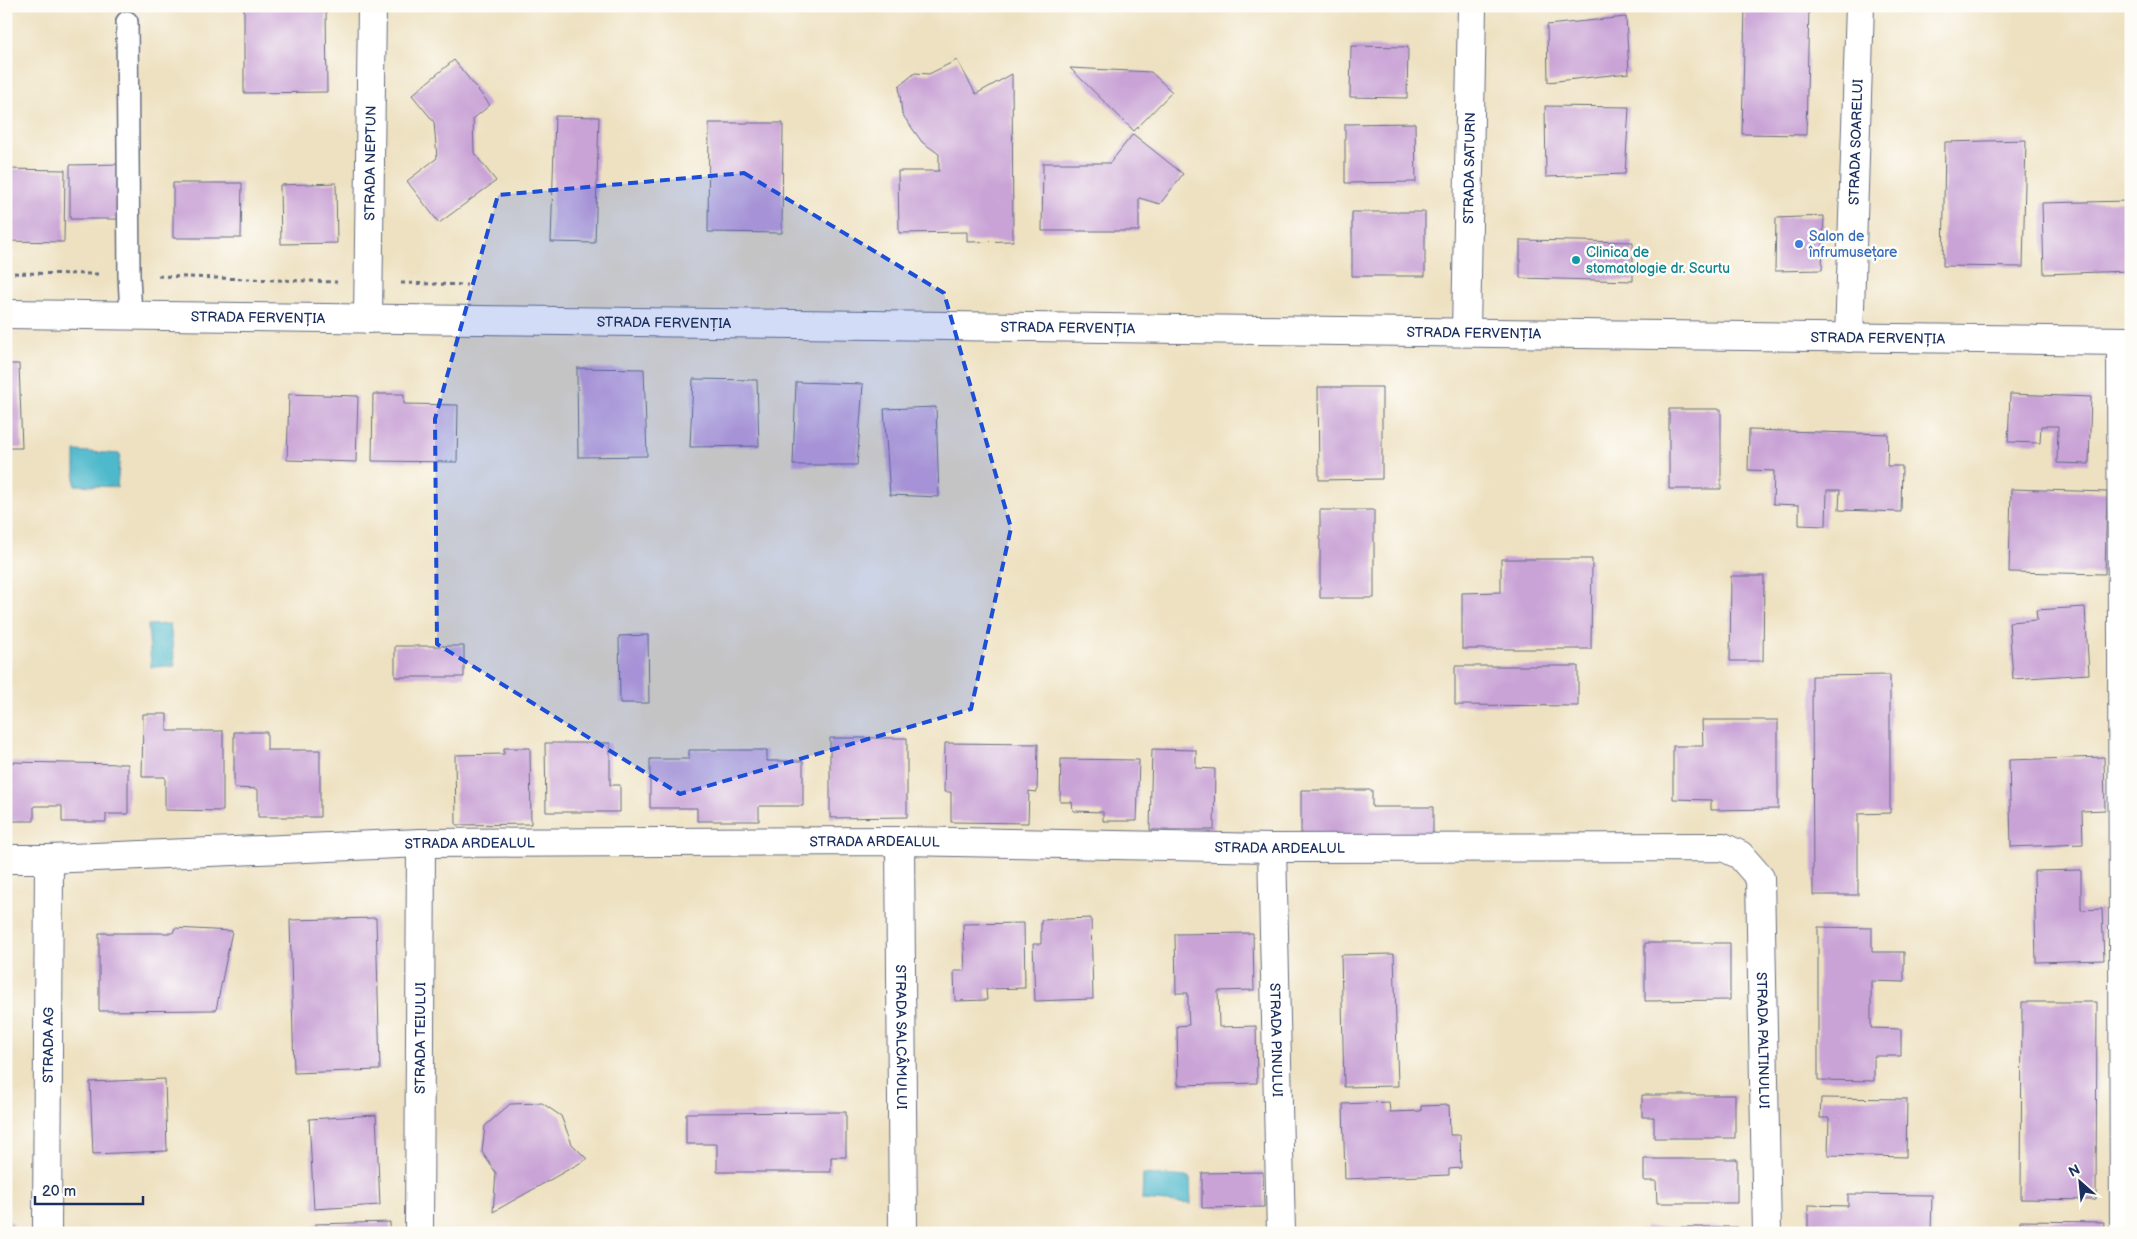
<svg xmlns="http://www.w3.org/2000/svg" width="2137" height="1239" font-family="'Balsamiq Sans',sans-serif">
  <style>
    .water { fill: #4fb9cc; stroke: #357495 }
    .building { fill: #c9a3d6 }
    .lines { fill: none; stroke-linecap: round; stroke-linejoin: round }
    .lane-casing { stroke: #656d81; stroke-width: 24 }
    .street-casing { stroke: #656d81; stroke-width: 30 }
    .secondary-casing { stroke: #656d81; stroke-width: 30 }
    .path { stroke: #656d81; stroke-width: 3; stroke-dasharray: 4 4; stroke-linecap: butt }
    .lane { stroke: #fff; stroke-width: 21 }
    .street { stroke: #fff; stroke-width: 28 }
    .secondary { stroke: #fff; stroke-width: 28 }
    .marked { fill: #1d4ed8; fill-opacity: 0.2; stroke: #1d4ed8; stroke-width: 4; stroke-dasharray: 10 6; stroke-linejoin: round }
    .shop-dot { fill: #3f7fe0; stroke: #fdfcf7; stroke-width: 2 }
    .culture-dot { fill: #0f9aa8; stroke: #fdfcf7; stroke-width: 2 }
    .labels { text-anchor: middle; stroke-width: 5; stroke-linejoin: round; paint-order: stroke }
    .street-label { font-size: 14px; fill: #1b2f5e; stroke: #fdfcf7 }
    .shop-label { font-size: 14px; fill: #366cbe; stroke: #fdfcf7; text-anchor: start }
    .culture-label { font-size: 14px; fill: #0d838f; stroke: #fdfcf7; text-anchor: start }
  </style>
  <rect width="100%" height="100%" fill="#fdfcf7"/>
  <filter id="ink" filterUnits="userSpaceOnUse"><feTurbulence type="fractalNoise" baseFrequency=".02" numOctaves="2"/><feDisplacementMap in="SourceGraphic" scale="10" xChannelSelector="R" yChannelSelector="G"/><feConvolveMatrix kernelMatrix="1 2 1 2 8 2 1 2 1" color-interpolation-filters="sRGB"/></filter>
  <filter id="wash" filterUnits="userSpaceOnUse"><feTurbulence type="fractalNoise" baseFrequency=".0096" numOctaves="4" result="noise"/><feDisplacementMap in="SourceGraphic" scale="20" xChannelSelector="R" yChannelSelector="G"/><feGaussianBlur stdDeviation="1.12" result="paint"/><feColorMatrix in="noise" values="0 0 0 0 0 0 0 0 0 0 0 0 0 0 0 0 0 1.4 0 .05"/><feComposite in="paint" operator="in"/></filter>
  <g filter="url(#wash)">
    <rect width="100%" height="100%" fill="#eee1c1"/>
    <path class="water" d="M75 451 120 454 117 487 75 485Z
      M170 624 175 666 151 667 148 625Z
      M1143 1174 1190 1177 1191 1204 1142 1200Z"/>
    <g id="blocks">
      <path class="building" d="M244 6H326L327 92 244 93Z
        M1745 6H1809L1806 135 1742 134Z
        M1626 17 1629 73 1548 82 1547 25Z
        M1351 46 1408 47 1407 98 1350 97Z
        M454 60 490 105 473 119 474 153 496 181 439 223 407 181 437 158 434 122 412 95Z
        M957 60 976 94 1012 74 1013 241 967 242V232L899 233 898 171H939V154L922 142 902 114 899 86 915 73 929 74Z
        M1070 68 1151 72 1172 92 1134 131Z
        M1545 106 1629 107 1625 174 1546 177Z
        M555 116 599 117 595 243 551 242Z
        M709 123H783L782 233 708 232Z
        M1415 123 1416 182 1345 183V124Z
        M1133 134 1183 174 1160 204 1139 198V231H1042L1043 163H1110Z
        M2026 140 2023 267 1943 266 1945 142Z
        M122 164 123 219H70V165Z
        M6 169 65 170 64 242 6 241Z
        M173 183H242L241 238H173Z
        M336 183 337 243 281 244 280 185Z
        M2127 201 2129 271 2044 274 2042 203Z
        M1352 212H1425V276H1352Z
        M1824 216 1822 270 1775 271 1776 218Z
        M1520 240 1633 242V281L1520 278Z
        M6 364H19L22 448H6Z
        M577 368 644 369 647 456 578 457Z
        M693 379 757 380 759 446 690 447Z
        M796 382 863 384 857 465H793Z
        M1318 387H1382V479L1319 480Z
        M289 394 358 396 356 462 287 460Z
        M373 394H404V404L458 405 457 462 372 461Z
        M2010 394 2091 397 2089 464 2057 463 2058 426H2041L2040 443 2008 442Z
        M936 407 939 497 890 495 884 409Z
        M1669 409H1721V489H1669Z
        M1749 430 1888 434 1887 466H1902L1901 512 1839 510 1840 490H1827L1826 526 1799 525V505L1773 504 1774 471 1748 470Z
        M2011 489 2107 492 2105 574 2009 572Z
        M1320 510H1374V598H1320Z
        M1501 559H1592L1591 649H1462V593L1501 592Z
        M1731 576H1764L1763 661H1730Z
        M2085 607 2089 674 2013 679 2009 622 2037 620 2036 610Z
        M648 635 649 703H620L619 636Z
        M395 646H464V677H395Z
        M1455 666H1578V706L1455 705Z
        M1890 675V813L1858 814V895H1813L1812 676Z
        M143 714H167V731H223V811L165 810V777H142Z
        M1702 720H1778V809L1711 810V800L1673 799V746H1703Z
        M234 732H267V750H320V817H258V789L234 788Z
        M830 738H907V817L830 818Z
        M545 743H610V785H620V812H546Z
        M945 743 1038 744 1037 792 1029 791 1028 823 951 822V792H944Z
        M504 748H530L531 824 456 825 455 755 504 754Z
        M1152 749 1196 750V768L1215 769 1214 830H1150Z
        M689 750H767V761H803V806H759V821H697V808H650V759H689Z
        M2104 757 2105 810 2082 811 2083 844 2011 847 2009 760Z
        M1061 759 1139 760 1137 821H1103V812L1073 811 1072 802H1060Z
        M6 762 128 764V814H106V822H62V806H34V821H6Z
        M1301 790H1372V807H1433V837H1301Z
        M2081 870V910L2102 909 2104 960 2036 962 2034 871Z
        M376 918 380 1070 294 1073 290 920Z
        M1091 918 1093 999 1035 1001 1033 944H1041V920Z
        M1024 923 1025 988 986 989 987 1000 955 1001 954 971H965L963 924Z
        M1818 927 1872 928V952H1904V982L1871 981V1028L1901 1029V1056H1874V1081L1818 1080Z
        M175 928 232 931 216 1010 99 1011V933H173Z
        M1253 933 1254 990 1218 991 1219 1027 1256 1026 1257 1083 1178 1085 1177 1026 1189 1025 1188 1009V993H1176L1175 934Z
        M1645 943H1730V1000L1645 1001Z
        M1394 954 1398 1086 1344 1087 1341 955Z
        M2022 1002H2097L2096 1200 2021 1199Z
        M165 1079 167 1151 93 1154 90 1082Z
        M1642 1095H1735V1138H1654V1117H1642Z
        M1821 1098 1907 1099 1906 1157 1828 1155 1829 1118H1820Z
        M1389 1102 1390 1112 1421 1111V1106L1449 1105 1450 1135H1460L1461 1168 1449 1169V1175L1345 1179 1343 1104Z
        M542 1103 561 1116 572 1144 587 1159 493 1212 496 1173 482 1152 485 1126 510 1104Z
        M846 1112V1157H831V1172H717V1144H686V1113Z
        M376 1115 380 1205 314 1209 309 1119Z
        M1644 1159H1737V1203H1657L1656 1181H1644Z
        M1263 1172 1264 1207 1202 1208V1173Z
        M1848 1194 1932 1195 1931 1233H1808V1205L1848 1206Z
        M2020 1221 2104 1222 2103 1233H2020Z
        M6 1222H13V1233H6Z
        M390 1222V1233H316L315 1224Z
        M1645 1227H1738V1233H1645Z"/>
    </g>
  </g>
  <g filter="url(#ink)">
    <use href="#blocks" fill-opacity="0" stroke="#656d81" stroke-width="1"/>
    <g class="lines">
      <defs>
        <path id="lane" d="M127 22 129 275 131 316"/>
        <g id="street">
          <path id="s1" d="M368 319 372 6"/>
          <path id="s2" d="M1849 338 1860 6"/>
          <path id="s3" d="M900 841 903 1233"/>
          <path id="s4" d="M1272 848 1281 1233"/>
          <path id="s5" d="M6 859H49L421 843 900 841 1272 848 1723 847 1740 855 1760 878 1767 1233"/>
          <path id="s6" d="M47 1233 49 859"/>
          <path id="s7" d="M419 1233 421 843"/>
        </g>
        <g id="secondary">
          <path id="s8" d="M6 314 2131 341"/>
          <path id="s9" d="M1466 332 1472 6"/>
          <path d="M2121 341 2124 1233"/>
        </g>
      </defs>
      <use href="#lane" class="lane-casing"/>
      <use href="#street" class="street-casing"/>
      <use href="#secondary" class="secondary-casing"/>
      <path class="path" d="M6 273 100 274
        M158 276 337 282
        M401 283 467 285"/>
      <use href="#lane" class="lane"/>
      <use href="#street" class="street"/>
      <use href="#secondary" class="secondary"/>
    </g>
  </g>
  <path class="marked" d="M744 173 944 293 1011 528 971 709 680 794 437 644 435 419 498 195Z"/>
  <circle class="shop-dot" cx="1799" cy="244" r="5"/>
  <circle class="culture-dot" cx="1576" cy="260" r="5"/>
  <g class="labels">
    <g class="street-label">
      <text dy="5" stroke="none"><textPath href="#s2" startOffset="196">STRADA SOARELUI</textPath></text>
      <text dy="5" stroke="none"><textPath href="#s1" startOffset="156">STRADA NEPTUN</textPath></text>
      <text dy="5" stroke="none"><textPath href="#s9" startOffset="164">STRADA SATURN</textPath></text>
      <text dy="5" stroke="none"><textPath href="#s8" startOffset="252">STRADA FERVENȚIA</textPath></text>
      <text dy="5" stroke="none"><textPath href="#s8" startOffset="658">STRADA FERVENȚIA</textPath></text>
      <text dy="5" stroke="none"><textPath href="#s8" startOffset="1062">STRADA FERVENȚIA</textPath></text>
      <text dy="5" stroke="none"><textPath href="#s8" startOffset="1468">STRADA FERVENȚIA</textPath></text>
      <text dy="5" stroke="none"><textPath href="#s8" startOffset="1872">STRADA FERVENȚIA</textPath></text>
      <text dy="5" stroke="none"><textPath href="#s5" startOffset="869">STRADA ARDEALUL</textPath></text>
      <text dy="5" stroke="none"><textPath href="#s5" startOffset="464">STRADA ARDEALUL</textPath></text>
      <text dy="5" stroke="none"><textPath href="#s5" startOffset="1274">STRADA ARDEALUL</textPath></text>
      <text dy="5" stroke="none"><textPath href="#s3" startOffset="196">STRADA SALCÂMULUI</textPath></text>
      <text dy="5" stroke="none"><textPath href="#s7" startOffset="195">STRADA TEIULUI</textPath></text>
      <text dy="5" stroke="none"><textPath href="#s5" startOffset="1929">STRADA PALTINULUI</textPath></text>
      <text dy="5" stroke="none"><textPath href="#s4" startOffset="192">STRADA PINULUI</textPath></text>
      <text dy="5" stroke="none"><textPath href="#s6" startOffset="188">STRADA AG</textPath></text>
    </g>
    <g class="shop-label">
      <text x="1809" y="241">Salon de<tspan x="1809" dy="16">înfrumusețare</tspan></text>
    </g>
    <g class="culture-label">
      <text x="1586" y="257">Clinica de<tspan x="1586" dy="16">stomatologie dr. Scurtu</tspan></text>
    </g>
  </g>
  <rect width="2137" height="1239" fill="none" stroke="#fdfcf7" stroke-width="25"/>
  <g transform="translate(2080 1182) rotate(333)" stroke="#fdfcf7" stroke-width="4" paint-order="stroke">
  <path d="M0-4L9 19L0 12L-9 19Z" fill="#1b2f5e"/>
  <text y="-8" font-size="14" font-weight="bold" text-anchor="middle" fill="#1b2f5e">N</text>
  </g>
  <path d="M35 1196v8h108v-8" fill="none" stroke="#1b2f5e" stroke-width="2.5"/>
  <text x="42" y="1196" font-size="15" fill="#1b2f5e" stroke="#fdfcf7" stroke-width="4" paint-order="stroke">20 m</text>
</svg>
